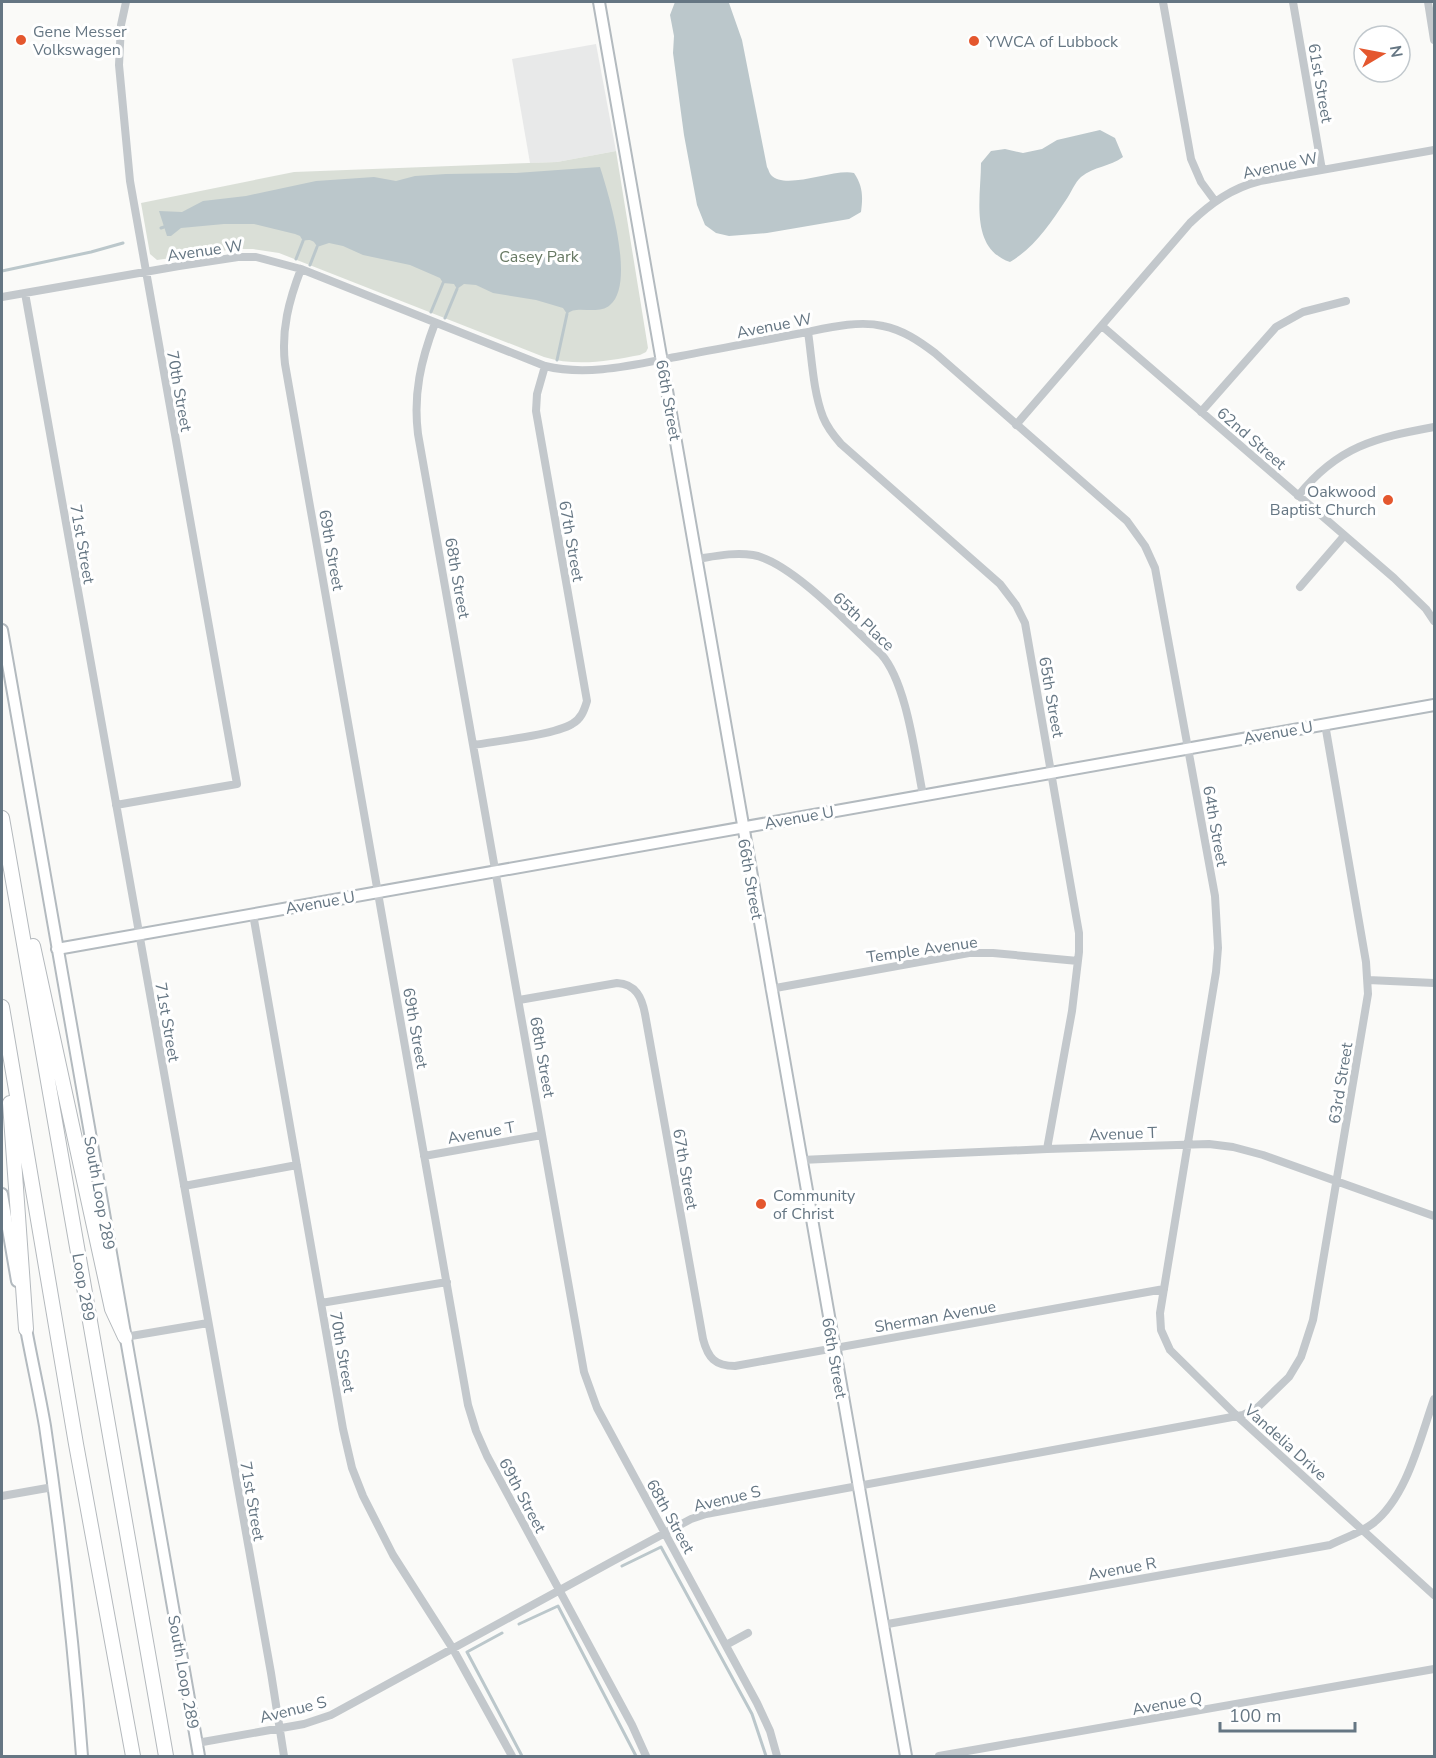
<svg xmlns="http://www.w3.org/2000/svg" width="1436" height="1758" font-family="'Nunito Sans',sans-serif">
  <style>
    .built { fill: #e8e9e9 }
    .green { fill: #dadfd7 }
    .water { fill: #bbc7cb }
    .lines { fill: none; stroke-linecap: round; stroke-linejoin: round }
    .stream { stroke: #bbc7cb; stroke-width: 3 }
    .secondary-casing { stroke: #b3babf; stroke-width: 14 }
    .highway-casing { stroke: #b4b9bd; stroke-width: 16 }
    .street { stroke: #c3c8cc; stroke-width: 8 }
    .secondary { stroke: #fff; stroke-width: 10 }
    .highway { stroke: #fff; stroke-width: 14 }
    .poi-dot { fill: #e4572e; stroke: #fff; stroke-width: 2 }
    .labels { text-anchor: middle; stroke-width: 6; stroke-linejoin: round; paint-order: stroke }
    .poi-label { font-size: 16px; fill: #657683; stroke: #fff; text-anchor: start }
    .street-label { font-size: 16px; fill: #657683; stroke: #fff }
    .park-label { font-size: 16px; fill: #687a64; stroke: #fff }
  </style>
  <rect width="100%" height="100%" fill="#fafaf8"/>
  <path class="built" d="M596 44 616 151 557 162 530 163 512 59Z"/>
  <path class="green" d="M616 151 648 348 646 352 640 355C608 361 577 367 544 357L279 253 253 249H235L157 260 150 254 141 203 294 172 557 162Z"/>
  <path class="water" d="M675 2H726L729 3 742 40 767 167C769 170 769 173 771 175 786 191 834 168 854 173 863 186 863 197 861 212L849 219 767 233 729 236 716 233 705 225 697 205 684 135 673 53 674 36 670 15Z
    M1100 130 1115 138 1123 157C1110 167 1094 166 1081 177 1075 182 1071 193 1066 200 1050 224 1035 247 1010 262 969 248 981 197 981 163L991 151 1005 149 1023 153 1042 149 1057 140Z
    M600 167C609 195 636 284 610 305 598 316 576 304 567 314L563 308 536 300 493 293 476 285 464 284 457 289 454 284 443 283 440 278 410 265 363 255 343 246 329 243 317 247C314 240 310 239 303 241L300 236 295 234 254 224H224L181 228 171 236H167L159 211 182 212 203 201 246 196 316 181 374 177 396 181 415 176 446 174 516 173Z"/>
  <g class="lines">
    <path class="stream" d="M161 228 164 227
      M296 259 303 241
      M310 265 317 247
      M2 271 91 252 123 243
      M431 312 443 283
      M445 318 457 289
      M557 360 567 314
      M622 1566 661 1547 752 1714 766 1756
      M519 1624 558 1606 636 1756
      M502 1633 467 1652 522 1756"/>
    <defs>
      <path id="secondary" d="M599 2 906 1756
        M2 630 199 1756
        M57 949 1434 705
        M2 1194 17 1281
        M25 1323C31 1357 39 1391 45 1426 61 1535 74 1646 82 1756"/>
      <path id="highway" d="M2 818 166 1756
        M33 946 112 1309 125 1337
        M2 1007 76 1444 133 1756
        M10 1103 26 1329"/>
    </defs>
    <use href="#secondary" class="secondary-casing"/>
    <use href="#highway" class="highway-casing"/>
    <path class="street" d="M1163 2 1191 159 1201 182 1215 201
      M1293 2 1322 170
      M1428 2 1434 40
      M301 269C289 300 281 330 285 364L468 1405 476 1431 487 1456 632 1725 646 1756
      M25 293 271 1673 284 1756
      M2 297 179 266 238 257H256L301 269 545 366C589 377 637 364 681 356 721 348 761 341 802 333 827 328 858 320 883 326 903 330 919 341 935 353L1127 521 1145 546 1155 568 1215 896 1218 948 1216 972 1160 1313 1161 1330 1170 1350 1237 1416 1434 1595
      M435 323C421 360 413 394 418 434L584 1372 597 1408 757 1703 770 1731 777 1756
      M1102 326 1394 578 1426 609 1434 621
      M808 332C812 359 813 391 823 417 827 427 834 436 841 444L1000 584 1016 605 1025 623 1079 933V952L1072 1011 1047 1149
      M1201 412 1276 327 1303 312 1346 301
      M1016 425 1190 223C1211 203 1232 188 1260 181L1434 150
      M1298 496C1338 446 1375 438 1434 427
      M697 559C716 556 734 552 753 555 790 561 852 627 881 654 907 683 915 756 923 795
      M1300 587 1344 536
      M474 745C496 741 554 735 572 724 581 719 584 711 587 701L536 411 537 394 545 366
      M116 805 237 784 130 181 119 65 121 25 126 2
      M253 914 343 1429 352 1468 363 1496 393 1555 453 1649 512 1756
      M1368 980 1434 983
      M770 989 969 953H993L1078 961
      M519 1000 617 983C636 984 642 998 645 1014L703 1339C708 1358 715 1366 735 1366L1164 1289
      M424 1156 542 1135
      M801 1160 1047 1149 1209 1144 1233 1147 1263 1155 1434 1216
      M184 1186 297 1165
      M321 1303 447 1282
      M125 1337 208 1323
      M2 1496 53 1487
      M882 1625 1330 1545C1344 1538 1360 1533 1372 1524 1407 1498 1420 1438 1434 1399
      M726 1645 748 1633
      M197 1743 304 1724 331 1715 613 1561 691 1519 706 1514 1243 1415 1258 1407 1289 1377 1301 1357 1313 1320 1368 994 1366 962 1325 724
      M939 1756 1434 1669"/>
    <use href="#secondary" class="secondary"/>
    <use href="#highway" class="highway"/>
  </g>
  <g class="poi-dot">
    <circle cx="21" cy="40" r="6"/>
    <circle cx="974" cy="41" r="6"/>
    <circle cx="1388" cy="500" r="6"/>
    <circle cx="761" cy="1204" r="6"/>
  </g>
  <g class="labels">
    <g class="poi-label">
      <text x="33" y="37">Gene Messer<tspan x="33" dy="18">Volkswagen</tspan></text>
      <text x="986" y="47">YWCA of Lubbock</text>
      <text x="1376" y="497" text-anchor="end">Oakwood<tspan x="1376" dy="18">Baptist Church</tspan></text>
      <text x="773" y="1201">Community<tspan x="773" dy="18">of Christ</tspan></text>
    </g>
    <g class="street-label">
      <text transform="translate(1321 83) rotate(80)" y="6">61st Street</text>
      <text transform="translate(1280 165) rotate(-12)" y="6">Avenue W</text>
      <text transform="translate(205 250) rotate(-8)" y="6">Avenue W</text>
      <text transform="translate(774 325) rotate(-11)" y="6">Avenue W</text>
      <text transform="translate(180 391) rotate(80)" y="6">70th Street</text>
      <text transform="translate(669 400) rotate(80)" y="6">66th Street</text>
      <text transform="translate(1252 438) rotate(41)" y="6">62nd Street</text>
      <text transform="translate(572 541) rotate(80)" y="6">67th Street</text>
      <text transform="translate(83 544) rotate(80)" y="6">71st Street</text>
      <text transform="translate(332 550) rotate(80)" y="6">69th Street</text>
      <text transform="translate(458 578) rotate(80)" y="6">68th Street</text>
      <text transform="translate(864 621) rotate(43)" y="6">65th Place</text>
      <text transform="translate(1052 697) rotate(80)" y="6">65th Street</text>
      <text transform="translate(1278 732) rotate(-10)" y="6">Avenue U</text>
      <text transform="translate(799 817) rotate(-10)" y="6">Avenue U</text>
      <text transform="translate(1216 826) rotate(80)" y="6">64th Street</text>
      <text transform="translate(751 879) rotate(80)" y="6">66th Street</text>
      <text transform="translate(320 902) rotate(-10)" y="6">Avenue U</text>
      <text transform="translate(922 949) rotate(-8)" y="6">Temple Avenue</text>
      <text transform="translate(168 1022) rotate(80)" y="6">71st Street</text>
      <text transform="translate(416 1028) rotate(80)" y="6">69th Street</text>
      <text transform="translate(543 1057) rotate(80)" y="6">68th Street</text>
      <text transform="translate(1340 1083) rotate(-81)" y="6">63rd Street</text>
      <text transform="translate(481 1132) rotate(-10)" y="6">Avenue T</text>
      <text transform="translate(1123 1133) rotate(-2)" y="6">Avenue T</text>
      <text transform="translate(686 1169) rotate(80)" y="6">67th Street</text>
      <text transform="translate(100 1193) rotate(80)" y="6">South Loop 289</text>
      <text transform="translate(84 1287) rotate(80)" y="6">Loop 289</text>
      <text transform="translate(935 1316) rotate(-10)" y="6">Sherman Avenue</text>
      <text transform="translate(343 1352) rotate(80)" y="6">70th Street</text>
      <text transform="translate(835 1358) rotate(80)" y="6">66th Street</text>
      <text transform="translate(1286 1442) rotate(42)" y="6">Vandelia Drive</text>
      <text transform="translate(523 1495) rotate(62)" y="6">69th Street</text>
      <text transform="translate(727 1498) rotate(-13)" y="6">Avenue S</text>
      <text transform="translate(253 1501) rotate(80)" y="6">71st Street</text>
      <text transform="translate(671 1516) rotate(61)" y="6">68th Street</text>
      <text transform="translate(1122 1568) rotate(-10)" y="6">Avenue R</text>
      <text transform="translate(184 1672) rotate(80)" y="6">South Loop 289</text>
      <text transform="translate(1167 1703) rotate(-10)" y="6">Avenue Q</text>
      <text transform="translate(293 1709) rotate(-14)" y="6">Avenue S</text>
    </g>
    <g class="park-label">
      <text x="539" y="262">Casey Park</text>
    </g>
  </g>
  <rect width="1436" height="1758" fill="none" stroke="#657683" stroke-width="6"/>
  <g transform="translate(1382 54) rotate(80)"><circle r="28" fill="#ffffff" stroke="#c1c8cd" stroke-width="1.5"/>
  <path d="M0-4.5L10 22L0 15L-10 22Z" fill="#e4572e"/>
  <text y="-9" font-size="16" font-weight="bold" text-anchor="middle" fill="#657683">N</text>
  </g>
  <path d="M1220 1722v9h135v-9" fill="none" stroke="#657683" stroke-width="3"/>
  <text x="1229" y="1722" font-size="18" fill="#657683" stroke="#ffffff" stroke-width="4.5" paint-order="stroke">100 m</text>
</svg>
